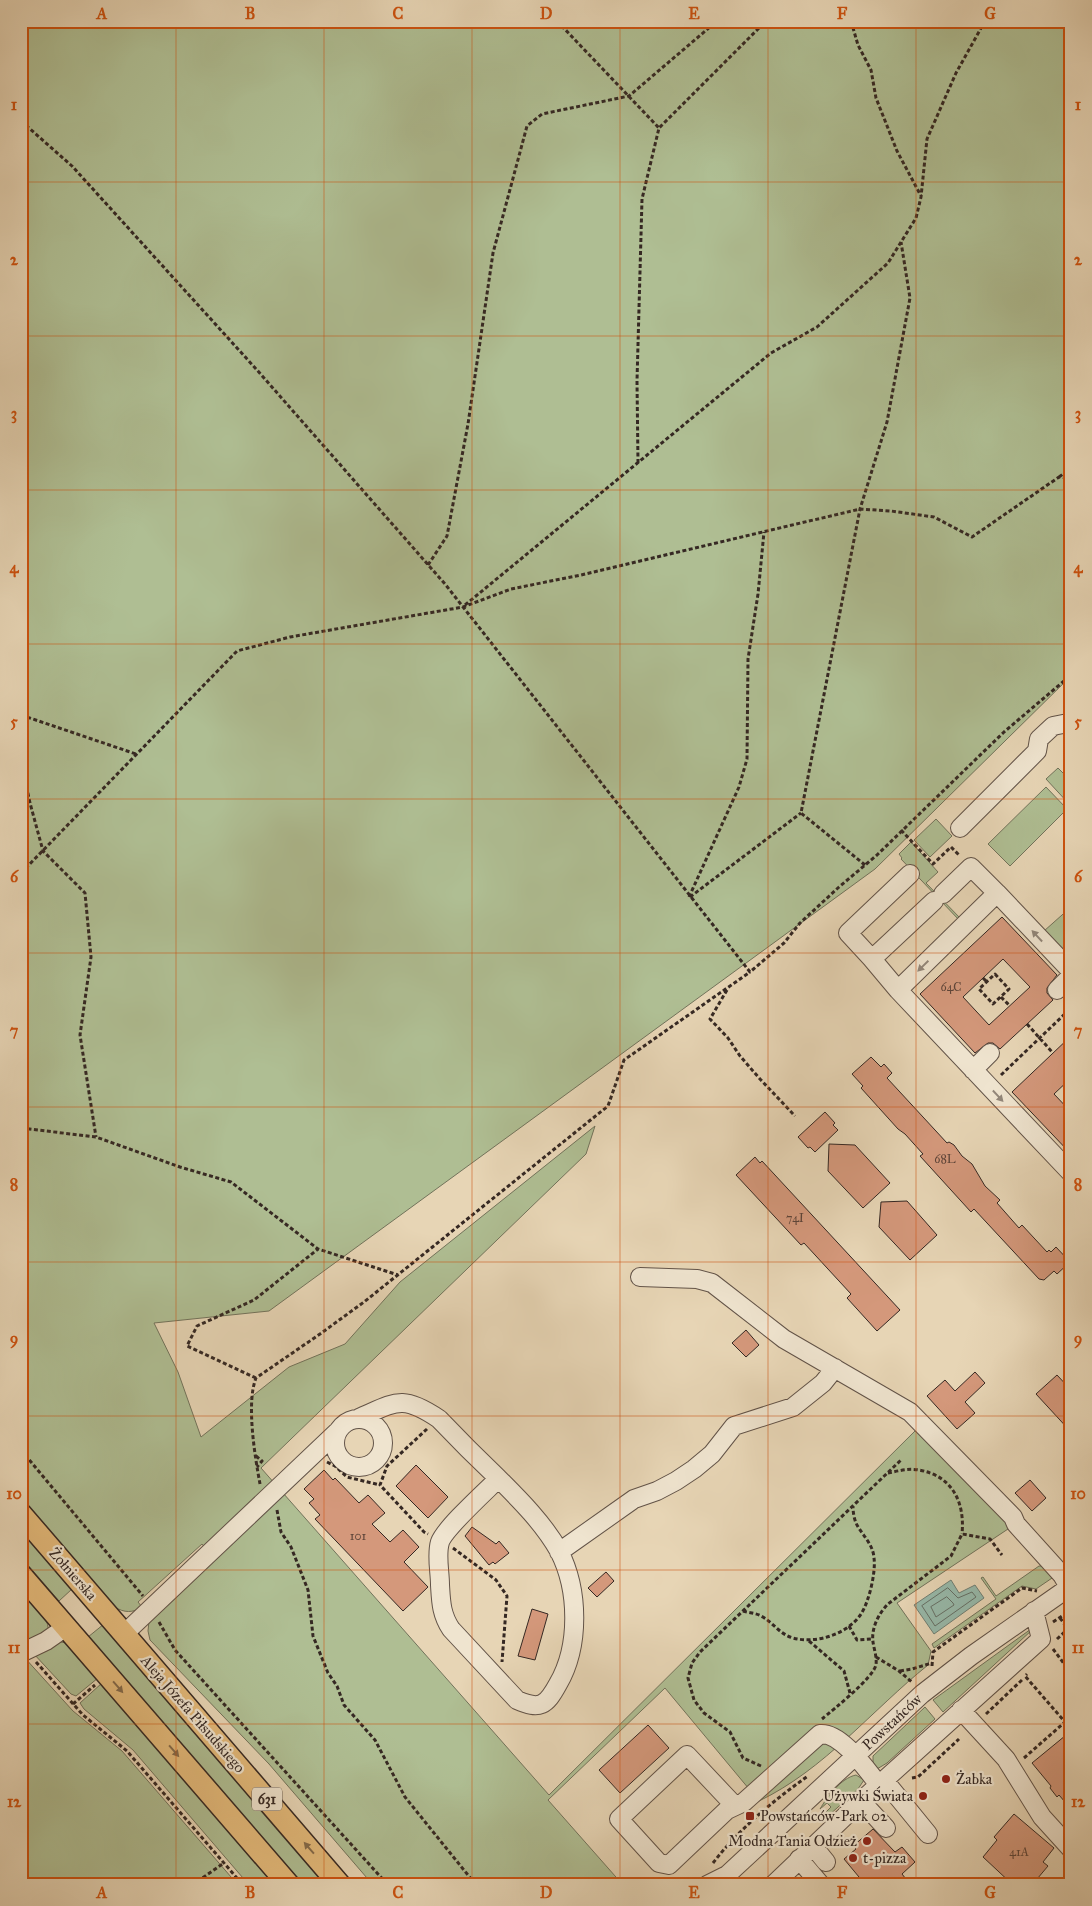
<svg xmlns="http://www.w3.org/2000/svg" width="1092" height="1906" font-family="'IM FELL Great Primer',serif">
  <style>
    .green { fill: #afbe93; stroke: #72735b }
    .water { fill: #97b9aa; stroke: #707f74 }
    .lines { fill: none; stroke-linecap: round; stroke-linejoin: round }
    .shore { stroke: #667066; stroke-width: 1 }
    .building { fill: #d4987b; stroke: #352823; fill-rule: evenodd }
    .minor-casing { stroke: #625348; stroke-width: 20 }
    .major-casing { stroke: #352823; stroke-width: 24 }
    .path { stroke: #352823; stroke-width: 3; stroke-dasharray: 4 2.5; stroke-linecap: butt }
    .minor { stroke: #efe4cf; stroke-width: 18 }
    .major { stroke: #e4ba7a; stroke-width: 21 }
    .oneway { fill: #928679 }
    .oneway2 { fill: #846a4a }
    .grid { fill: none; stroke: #cd520f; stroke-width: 1; stroke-opacity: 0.55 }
    .poi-dot { fill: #8f2418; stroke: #efe4cf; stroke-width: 2 }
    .labels { text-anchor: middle; stroke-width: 4.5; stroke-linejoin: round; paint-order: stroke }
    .number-label { font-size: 12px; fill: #5d4439 }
    .shield { fill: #efe4cf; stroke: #6d6057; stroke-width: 1 }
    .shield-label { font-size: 14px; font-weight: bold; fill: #352823 }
    .street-label { font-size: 15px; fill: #352823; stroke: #efe4cf }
    .poi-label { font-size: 15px; fill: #352823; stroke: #efe4cf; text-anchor: start }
    .neatline { fill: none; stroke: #cd520f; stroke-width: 2 }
    .grid-label { font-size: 16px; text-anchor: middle; font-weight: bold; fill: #cd520f }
  </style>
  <rect width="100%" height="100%" fill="#e7d5b5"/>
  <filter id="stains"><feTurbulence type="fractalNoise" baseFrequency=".004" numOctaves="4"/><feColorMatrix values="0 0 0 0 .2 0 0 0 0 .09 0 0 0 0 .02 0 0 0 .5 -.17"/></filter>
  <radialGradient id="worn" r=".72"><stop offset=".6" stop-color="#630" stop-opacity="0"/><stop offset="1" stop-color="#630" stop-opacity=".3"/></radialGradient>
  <path class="green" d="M21 21H1071V676L875 869 269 1311 154 1323 178 1372 201 1437 289 1367 345 1344 400 1282 595 1126 586 1154 261 1468 549 1795 918 1428 1014 1525 897 1603 931 1651 928 1665C872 1710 824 1770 759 1801L665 1688 548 1800 623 1885H373L269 1764 150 1640 148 1631 149 1621 213 1558 202 1544 138 1602 142 1607C133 1613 124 1613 115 1607L21 1499Z
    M1058 768 1071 781 1070 805 1046 779Z
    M1046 787 1067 809 1010 866 988 844Z
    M936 819 952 836 930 857 914 840Z
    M911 842 938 872 926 883 961 919 960 921 901 859 902 858 899 854Z
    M1071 907V959L1044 931Z
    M21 1531 72 1589 59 1601 21 1557Z
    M1039 1566H1045L1055 1576 1036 1589 1022 1586 934 1648 932 1644 996 1599 981 1578 983 1577 996 1596Z
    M21 1589C30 1600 49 1615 48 1630L26 1645 21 1640Z
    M104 1624 328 1885H301L88 1637Z
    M1031 1629 1032 1630 943 1712 933 1700Z
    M56 1641 66 1643 98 1678 76 1696 71 1694 33 1653Z
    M24 1657 73 1711 122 1751 238 1885H21V1658Z
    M102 1683 276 1885H249L133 1750 84 1709 80 1703Z
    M925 1707 935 1719 887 1763 877 1769 873 1765V1756Z
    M856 1775 864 1780 858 1789 827 1817 824 1814 831 1807 827 1803 820 1809C827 1797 841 1778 856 1775Z"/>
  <path class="water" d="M951 1580 959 1593 975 1585 984 1598 934 1634 914 1605Z"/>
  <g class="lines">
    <path class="shore" d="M948 1588 958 1598 972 1592 976 1597 935 1626 922 1606Z
      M947 1597 953 1603 954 1605 936 1617 931 1607Z"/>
  </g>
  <path class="building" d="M1002 917 1057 975 1047 988V993L1053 1000 1000 1049 993 1043H988L975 1053 920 994ZM1003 959 1030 987 989 1025 963 997Z
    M1071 1036V1078L1054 1094 1071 1112V1154L1012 1092Z
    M871 1057 881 1067 884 1064 892 1073 887 1078 947 1143 949 1142 954 1145 962 1156 972 1164 985 1186 1000 1200 997 1203 1019 1228 1022 1225 1047 1252 1049 1250 1051 1252 1056 1247 1070 1262 1057 1274 1054 1271 1044 1280 1039 1279 974 1209 971 1212 920 1156 923 1154 905 1134 898 1129 861 1088 863 1086 852 1074Z
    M825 1112 835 1123 833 1125 838 1130 815 1152 810 1147 808 1148 798 1137Z
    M829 1144 855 1145 890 1183 863 1208 828 1171Z
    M755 1157 760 1163 762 1161 900 1310 877 1331 847 1298 851 1294 804 1243 801 1245 736 1175Z
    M907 1201 937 1235 910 1260 879 1227 881 1202Z
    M746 1330 759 1345 746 1357 732 1343Z
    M975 1372 985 1383 965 1402 975 1413 957 1429 927 1396 945 1380 955 1391Z
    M1057 1375 1071 1390V1432L1036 1394Z
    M416 1465 448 1497 428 1518 396 1486Z
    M324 1470 333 1480 335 1478 359 1503 368 1495 385 1513 372 1524 390 1542 403 1530 419 1547 404 1562 428 1587 403 1611 315 1519 320 1515 309 1503 314 1499 304 1489Z
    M1030 1480 1046 1498 1032 1511 1015 1493Z
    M472 1527 496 1544 499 1541 509 1553 495 1564 493 1562 489 1565 465 1536Z
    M606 1572 614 1581 597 1597 588 1588Z
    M532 1609 548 1614 535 1660 518 1656Z
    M648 1725 669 1748 620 1793 599 1770Z
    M1071 1731V1809L1059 1795 1057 1797 1050 1788 1051 1786 1032 1763Z
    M1014 1814 1054 1848 1043 1862 1048 1866 1032 1885H1013L983 1857 997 1840 994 1837Z
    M873 1829 895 1852 902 1847 915 1862 902 1874 906 1879 900 1885H863L857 1878 859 1877 844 1859 856 1849 853 1846Z"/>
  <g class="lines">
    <defs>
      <path id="minor" d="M960 828 1037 751 1039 739 1053 726 1068 723
        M943 894 971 867 997 893
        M872 959 848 933 910 874
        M1071 971 997 893 898 990 1071 1173
        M898 990 872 959 934 901
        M1057 990 1071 976
        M973 1070 990 1053
        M640 1277 697 1279 712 1283 784 1339 910 1412 1013 1517 1016 1524 1062 1575 1069 1587
        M359 1418C396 1402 402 1394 439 1419 458 1439 478 1459 498 1478 520 1500 544 1524 559 1551 579 1590 580 1646 558 1684 546 1706 540 1710 517 1700L451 1629C441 1614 441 1601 440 1585 440 1571 436 1555 440 1542 445 1528 486 1491 498 1479
        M335 1443a24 24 0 1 1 48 0a24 24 0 1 1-48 0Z
        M559 1552 634 1499 657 1491 676 1481 694 1469 712 1454 734 1426 793 1407 823 1383 835 1368
        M124 1634 338 1431
        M21 1653 46 1641 66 1627
        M961 1710 1006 1759 1042 1817 1071 1849
        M884 1780 928 1834
        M861 1801 886 1828
        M735 1806 687 1755 619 1819 659 1863 669 1865 727 1810 744 1802 820 1734C841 1732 866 1769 879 1785
        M813 1846 826 1862
        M799 1859 821 1885
        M707 1885 727 1875 922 1694 971 1656 1071 1586
        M773 1885 861 1801 1041 1639 1034 1611"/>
      <path id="major" d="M21 1514 340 1885
        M21 1575 289 1885"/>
    </defs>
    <use href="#minor" class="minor-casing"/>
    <use href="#major" class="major-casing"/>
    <path class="path" d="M557 21 659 128
      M851 21 858 45 871 70 876 98 897 151 921 196
      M21 121 72 166 257 370 445 584 750 972 784 943 800 923 839 887 877 855 1004 732 1071 675
      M638 463 637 381 642 199 659 128 766 21
      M1059 477 1071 468
      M428 565 447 536 468 424 493 253 527 126 542 114 629 96 717 21
      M465 605 771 353 817 327 888 263 916 218 921 197 927 139 956 73 985 21
      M21 715 136 754
      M21 761 30 803 43 851 85 893 91 957 80 1035 96 1137
      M901 830 933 864 951 847 960 856
      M865 865 801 813 860 509 887 422 910 298 901 242
      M21 873 237 651 290 637 463 607 511 589 581 575 860 509 891 511 934 517 972 537 1059 477 1071 479
      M689 897 739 787 747 759 748 659 758 594 764 532
      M690 897 801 813
      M995 974 1009 989 993 1004 979 989Z
      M983 978 987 982
      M727 990 710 1019 728 1038 740 1056 760 1079 795 1116
      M1001 997 1010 1006
      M1027 1024 1053 1053
      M1001 1075 1071 1008
      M21 1128 96 1137 180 1167 231 1182 318 1249 398 1275
      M256 1378 187 1346 197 1326 254 1300 318 1249
      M427 1429 387 1466 380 1485 424 1532 428 1534
      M21 1450 143 1596
      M256 1456 262 1461 257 1467
      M327 1462 335 1466 347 1477 380 1485
      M888 1473C898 1471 909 1468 919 1470 953 1476 965 1503 962 1534
      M260 1484C255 1457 246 1403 256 1378L320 1334 364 1302 608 1106 624 1060 750 972
      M277 1510 281 1532 291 1547 308 1590 313 1636 328 1673 337 1686 344 1705 375 1740 405 1797 476 1885
      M453 1548 496 1580 507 1596 502 1662
      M743 1611C749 1613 756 1613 761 1616 773 1622 779 1634 793 1638 815 1644 847 1635 861 1614 869 1602 876 1572 874 1558 873 1544 863 1536 857 1525 854 1519 853 1512 853 1506
      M1060 1618 1068 1629
      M159 1622 175 1650 388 1885
      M1053 1622 1071 1610
      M849 1626 857 1640 872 1639
      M1057 1639 1071 1626
      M809 1641 844 1671 850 1693
      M1053 1649 1071 1673
      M876 1657 899 1671 913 1683
      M36 1662 83 1715 127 1751 243 1885
      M932 1666 933 1652 1022 1588 1037 1591
      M900 1671 912 1669 932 1663
      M73 1704 95 1685
      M986 1714 1023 1679
      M822 1719C834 1709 873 1678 876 1665 877 1657 874 1649 873 1642 871 1628 879 1613 888 1604L951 1556 962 1534 990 1539 1002 1555
      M1065 1722 1071 1729
      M1024 1758 1065 1722 1025 1676 1027 1674
      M761 1766 743 1758 730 1732 704 1713 694 1700 688 1678 692 1663 700 1652 901 1460
      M912 1778 918 1777 959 1739
      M713 1863C739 1829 774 1800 808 1776
      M192 1885 224 1863
      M752 1885 758 1878"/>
    <use href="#minor" class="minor"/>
    <use href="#major" class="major"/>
  </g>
  <defs><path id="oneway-solid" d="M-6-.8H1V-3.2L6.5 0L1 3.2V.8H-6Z" transform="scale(1.25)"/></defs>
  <g class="oneway">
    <use href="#oneway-solid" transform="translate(1037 936) rotate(-133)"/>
    <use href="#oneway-solid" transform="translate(923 966) rotate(136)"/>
    <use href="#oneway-solid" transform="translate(998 1096) rotate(47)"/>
  </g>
  <g class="oneway2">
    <use href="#oneway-solid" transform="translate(118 1687) rotate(49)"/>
    <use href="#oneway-solid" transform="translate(174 1751) rotate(49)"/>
    <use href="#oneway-solid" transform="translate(309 1848) rotate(-131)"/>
  </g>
  <path class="grid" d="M176 21V1885M324 21V1885M472 21V1885M620 21V1885M768 21V1885M916 21V1885M21 182H1071M21 336H1071M21 490H1071M21 644H1071M21 799H1071M21 953H1071M21 1107H1071M21 1262H1071M21 1416H1071M21 1570H1071M21 1724H1071"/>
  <g class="poi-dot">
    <circle cx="946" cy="1779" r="5"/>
    <circle cx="923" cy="1796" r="5"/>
    <rect x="745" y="1811" width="10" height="10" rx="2.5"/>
    <circle cx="867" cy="1841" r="5"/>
    <circle cx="853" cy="1858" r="5"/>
  </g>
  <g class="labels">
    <g class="number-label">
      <text x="951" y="991">64C</text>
      <text x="945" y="1163">68L</text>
      <text x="795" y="1222">74I</text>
      <text x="358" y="1540">101</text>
      <text x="1019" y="1856">41A</text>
    </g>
    <rect class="shield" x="252" y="1787.5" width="30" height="23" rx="4"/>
    <g class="shield-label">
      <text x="267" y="1804">631</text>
    </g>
    <g class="street-label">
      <text transform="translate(73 1574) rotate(49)" y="5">Żołnierska</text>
      <text transform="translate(193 1714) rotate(49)" y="5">Aleja Józefa Piłsudskiego</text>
      <text transform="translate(892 1722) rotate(-43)" y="5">Powstańców</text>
    </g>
    <g class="poi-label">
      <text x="956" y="1784">Żabka</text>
      <text x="913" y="1801" text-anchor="end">Używki Świata</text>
      <text x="760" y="1821">Powstańców-Park 02</text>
      <text x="857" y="1846" text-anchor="end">Modna Tania Odzież</text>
      <text x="863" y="1863">t-pizza</text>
    </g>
  </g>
  <rect width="1092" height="1906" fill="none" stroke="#e7d5b5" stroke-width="55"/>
  <rect x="28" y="28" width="1036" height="1850" class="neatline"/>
  <g class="grid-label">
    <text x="102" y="19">A</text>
    <text x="250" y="19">B</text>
    <text x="398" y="19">C</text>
    <text x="546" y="19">D</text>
    <text x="694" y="19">E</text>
    <text x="842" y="19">F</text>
    <text x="990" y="19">G</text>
    <text x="14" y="110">1</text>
    <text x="1078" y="110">1</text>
    <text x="14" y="265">2</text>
    <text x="1078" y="265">2</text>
    <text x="14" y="419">3</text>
    <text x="1078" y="419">3</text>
    <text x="14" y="573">4</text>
    <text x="1078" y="573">4</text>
    <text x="14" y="727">5</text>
    <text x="1078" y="727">5</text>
    <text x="14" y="882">6</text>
    <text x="1078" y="882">6</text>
    <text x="14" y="1036">7</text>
    <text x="1078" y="1036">7</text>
    <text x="14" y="1190">8</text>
    <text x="1078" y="1190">8</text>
    <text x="14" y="1344">9</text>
    <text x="1078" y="1344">9</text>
    <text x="14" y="1499">10</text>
    <text x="1078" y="1499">10</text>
    <text x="14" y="1653">11</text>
    <text x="1078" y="1653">11</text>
    <text x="14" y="1807">12</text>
    <text x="1078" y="1807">12</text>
    <text x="102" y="1898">A</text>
    <text x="250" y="1898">B</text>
    <text x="398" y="1898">C</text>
    <text x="546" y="1898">D</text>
    <text x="694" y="1898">E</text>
    <text x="842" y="1898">F</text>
    <text x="990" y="1898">G</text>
  </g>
  <rect width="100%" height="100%" filter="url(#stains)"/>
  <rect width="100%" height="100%" fill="url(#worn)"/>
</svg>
